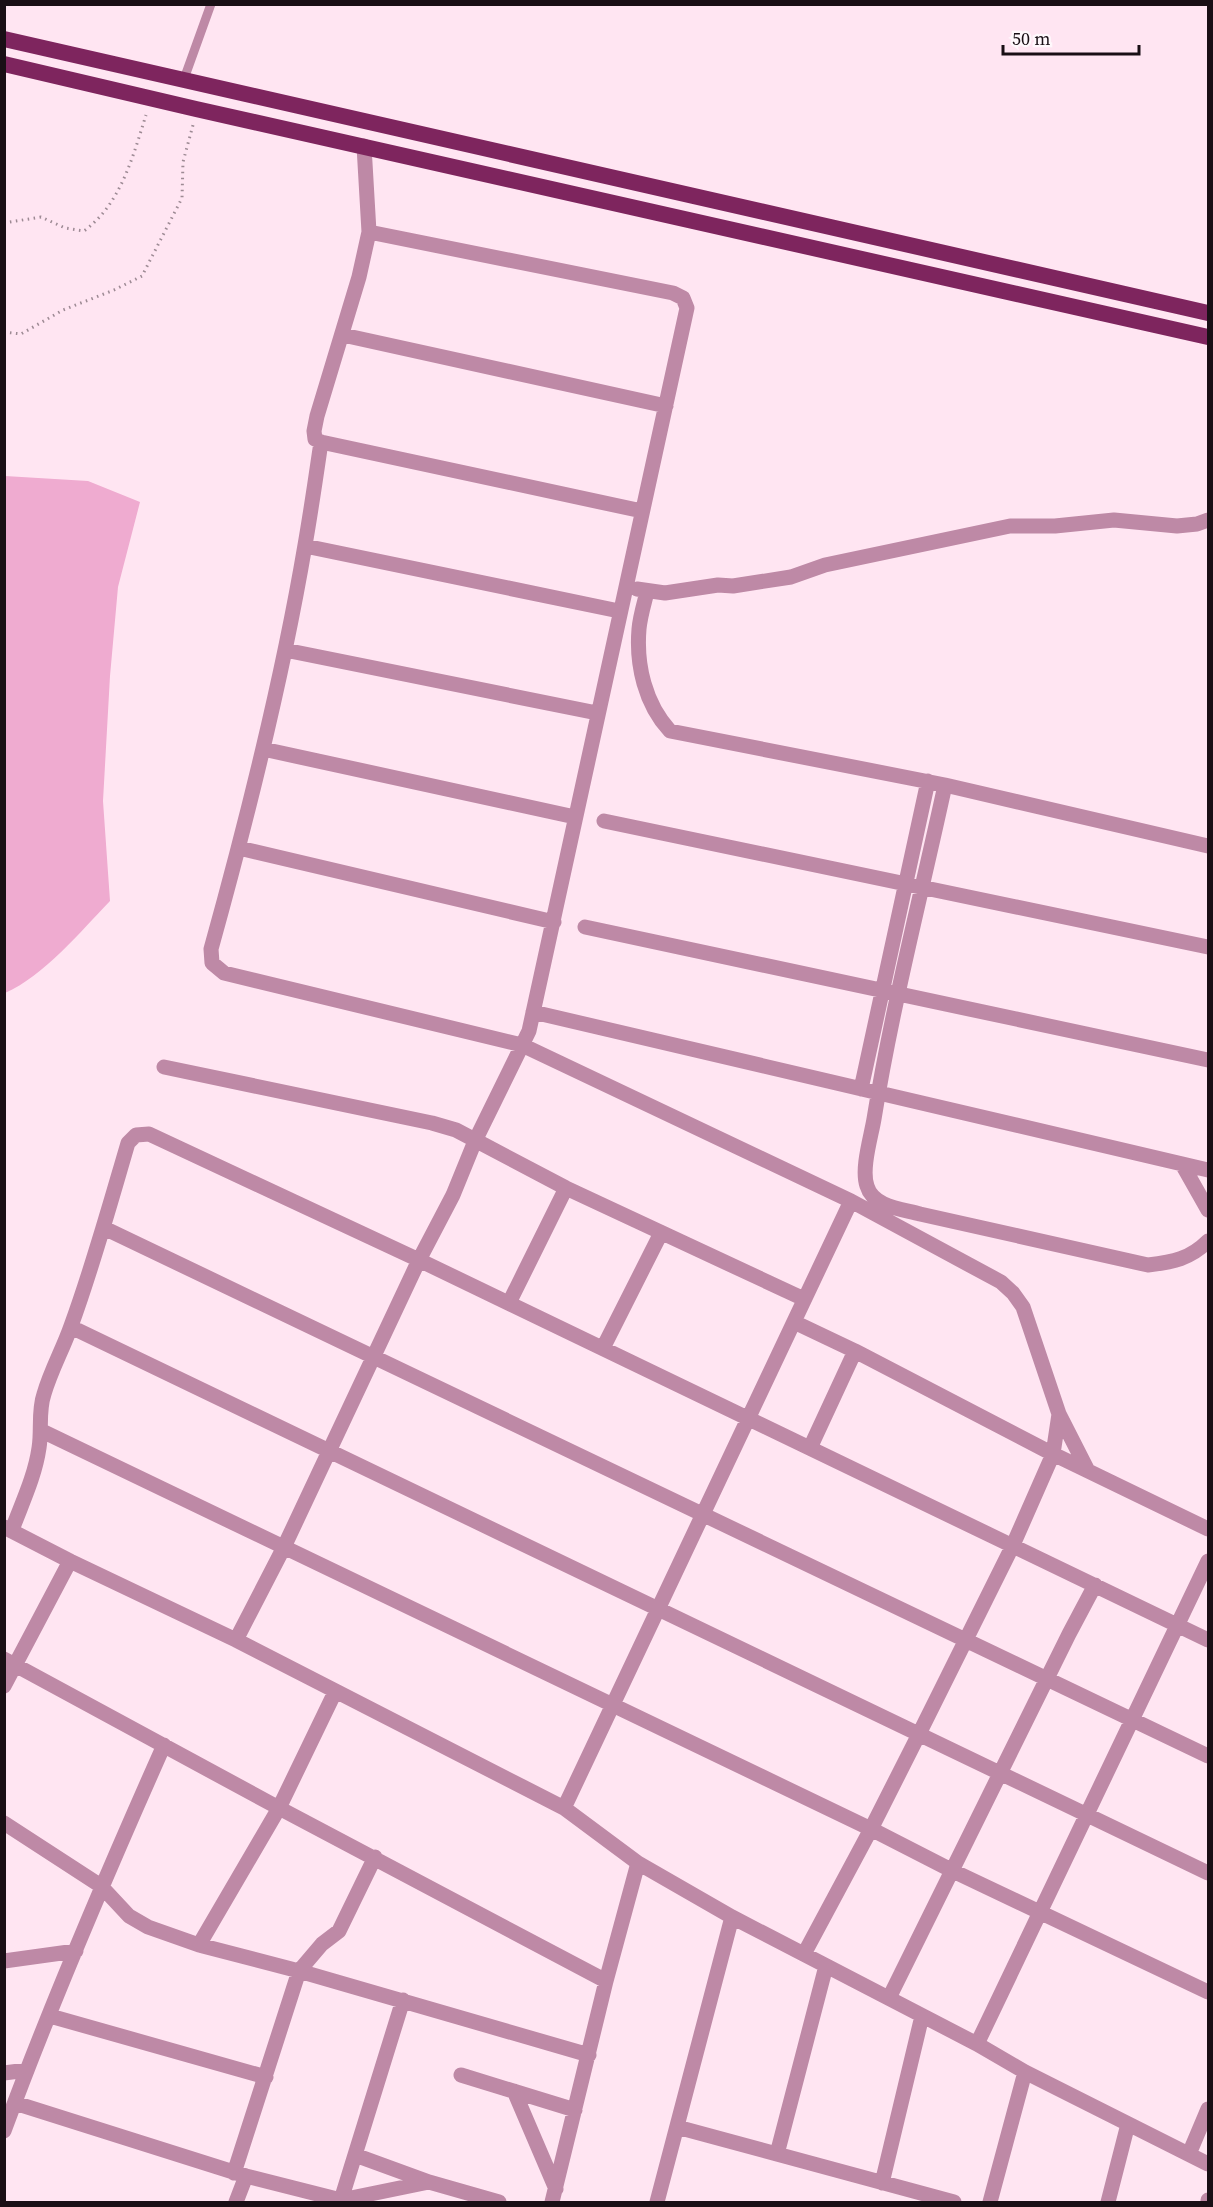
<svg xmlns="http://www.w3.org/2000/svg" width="1213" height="2207" font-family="'Source Serif 4',serif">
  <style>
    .green { fill: #efabd0 }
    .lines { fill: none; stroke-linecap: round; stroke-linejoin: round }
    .path { stroke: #9d8a94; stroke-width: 3; stroke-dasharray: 1.5 4.5; stroke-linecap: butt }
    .service { stroke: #be89a6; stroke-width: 9 }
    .minor { stroke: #be89a6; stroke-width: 15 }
    .trunk { stroke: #7e255e; stroke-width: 16 }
  </style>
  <rect width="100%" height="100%" fill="#ffe5f2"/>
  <path class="green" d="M5 476 88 481 140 502 118 587 110 676 103 801 110 901C80 932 44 976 5 993Z"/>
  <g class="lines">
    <path class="path" d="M4 223 41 217 65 228 84 231C121 204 133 156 146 115
      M4 332 21 334 63 310 114 290 142 276 182 198 183 162 193 125"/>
    <path class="service" d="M184 79 211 4"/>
    <path class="minor" d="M364 146 369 232 359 277 317 416 314 431 315 439 321 442 642 511
      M343 335 666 406
      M321 442C316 476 311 511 305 545 282 681 248 816 211 949L212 963 224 973 522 1045 851 1201 1001 1282 1013 1293 1023 1307 1059 1414 1053 1454 1013 1545 919 1734 871 1829 804 1954
      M305 546 619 611
      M637 589 665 593 718 585 733 586 791 577 825 565 1010 526H1055L1114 520 1177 526 1197 524 1208 520
      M647 592C644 604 640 617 639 629 636 665 645 704 670 731L945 785 1208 846
      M285 650 597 713
      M263 749 575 817
      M945 785C921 896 892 1007 874 1119 871 1137 861 1169 867 1186 873 1207 902 1209 920 1214L1148 1265C1173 1262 1190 1259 1208 1241
      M604 821 1208 947
      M239 848 554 922
      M585 927 1208 1060
      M533 1012 1208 1170
      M164 1067 432 1123 456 1130 566 1188 804 1299
      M861 1089 928 781
      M1182 1164 1208 1210
      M104 1228 1208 1756
      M509 1303 566 1188
      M794 1322 855 1351 1053 1454 1208 1529
      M71 1327 1208 1873
      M603 1348 661 1233
      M1059 1414 1087 1469
      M42 1431 871 1829 953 1871 1208 1992
      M810 1448 855 1351
      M4 1527 70 1561 236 1640 564 1808 638 1863 732 1917 977 2044 1025 2072 1208 2164
      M12 1530C22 1503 35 1476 39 1448 42 1430 38 1411 44 1394 51 1370 63 1349 71 1326 93 1266 110 1204 128 1143L136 1135 149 1134 419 1260 1208 1640
      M236 1640 284 1547 419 1260 453 1195 475 1141 529 1031 687 308 683 298 673 293 369 232
      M4 1659 279 1808 606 1981
      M4 1686 70 1561
      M564 1808 851 1201
      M4 1823 101 1886 129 1916 148 1927 199 1945 299 1971 589 2055
      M199 1945 279 1808 335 1692
      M4 1961 76 1951
      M889 1998 1069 1634 1095 1585
      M50 2016 266 2077
      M977 2044 1208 1561
      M4 2073 27 2070
      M461 2075 575 2110
      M514 2091 556 2189
      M15 2103 246 2176 341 2200 429 2182
      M677 2127 954 2202
      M4 2131C52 2001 107 1873 164 1745
      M777 2154 826 1966
      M1189 2154 1208 2109
      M355 2155 429 2182 499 2202
      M234 2173 299 1971 322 1944 339 1931 375 1857
      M882 2183 922 2016
      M341 2200 403 2000
      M236 2202 246 2176
      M552 2202 606 1981 638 1863
      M657 2202 732 1917
      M990 2202 1025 2072
      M1108 2202 1128 2124
      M1208 2202V2200"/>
    <path class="trunk" d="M4 39 1208 313
      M4 64 196 109 1208 337"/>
  </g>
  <rect width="1213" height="2207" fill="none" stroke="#190f15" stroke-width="12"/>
  <path d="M1003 45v9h136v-9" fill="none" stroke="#190f15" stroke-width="3"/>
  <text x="1012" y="45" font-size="18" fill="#190f15" stroke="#fff8fc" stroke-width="4.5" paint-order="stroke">50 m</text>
</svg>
